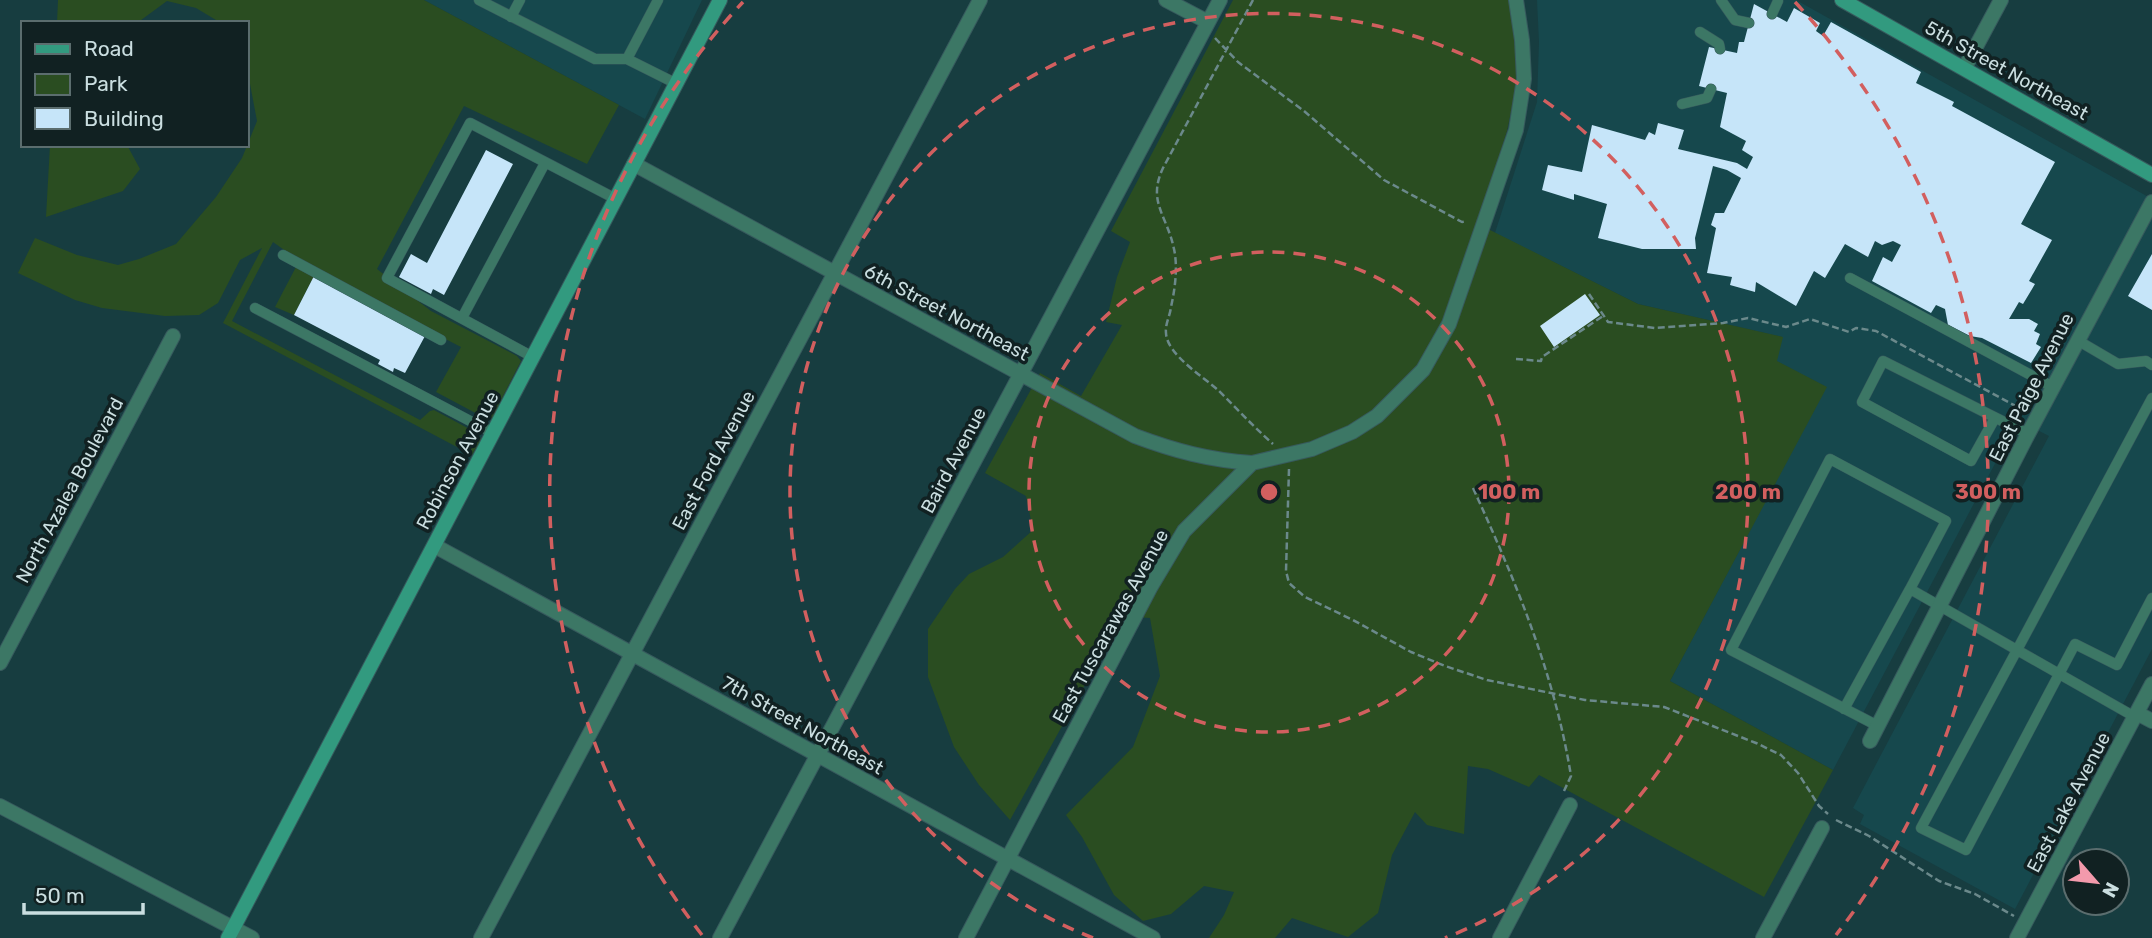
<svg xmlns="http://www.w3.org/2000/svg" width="2152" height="938" font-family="Rubik,sans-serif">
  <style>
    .built { fill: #16484d }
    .green { fill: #2a4d21 }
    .building { fill: #c6e5f9 }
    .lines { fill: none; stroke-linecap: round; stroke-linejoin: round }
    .service-casing { stroke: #375a5d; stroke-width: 11 }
    .minor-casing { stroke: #375a5d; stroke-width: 16 }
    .secondary-casing { stroke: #375a5d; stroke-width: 16 }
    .path { stroke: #6b898b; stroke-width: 2.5; stroke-dasharray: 7 3.5; stroke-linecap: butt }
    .service { stroke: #3c7765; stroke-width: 10 }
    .minor { stroke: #3c7765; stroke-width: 14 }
    .secondary { stroke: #329a7f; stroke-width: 14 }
    .ring { fill: none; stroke: #d25f5f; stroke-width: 3.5; stroke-dasharray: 12 9 }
    .labels { text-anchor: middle; stroke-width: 7; stroke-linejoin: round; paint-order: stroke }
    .street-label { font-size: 19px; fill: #cadee0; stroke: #112122 }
    .centre { fill: #d25f5f; stroke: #112122; stroke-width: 3.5 }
    .ring-label { font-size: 21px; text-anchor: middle; font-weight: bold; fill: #d25f5f; stroke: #112122; stroke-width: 7; stroke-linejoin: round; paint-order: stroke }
  </style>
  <rect width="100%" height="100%" fill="#173d40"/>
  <path class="built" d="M424 0H702L645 119Z
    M1537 0H1796L2152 199V649L2015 909 1860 824 1864 815 1853 808 2049 436 2018 420 1833 770 1670 681 1826 387 1776 361 1782 337 1638 304 1495 233 1537 102 1539 42Z"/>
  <path class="green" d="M58 0H424L619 105 587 164 464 106 377 269 431 311 517 356 521 361 492 418 483 417 436 392 461 347 315 272 273 242 232 321 420 420 430 411 434 410 475 432 481 439 472 455 223 323 262 248 240 260 218 303 199 315 165 316 102 308 75 300 18 273 35 238 77 255 118 265 139 259 176 244 216 197 242 158 257 121 247 68V23H221L196 8 167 1 137 23H57Z
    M1233 0H1510L1519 74 1507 131 1478 224 1638 304 1783 337 1777 361 1827 387 1670 681 1833 770 1764 897 1539 775 1529 787 1488 769 1468 766 1464 834 1427 825 1415 812 1392 855 1378 913 1348 937 1292 918 1275 938H1209L1224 915 1234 892 1204 886 1171 914 1143 921 1114 895 1082 837 1066 815 1133 747 1160 676 1150 618 1123 616 1010 820 979 785 954 747 928 677V629L955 589 969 574 1003 557 1033 530 1026 496 985 473 1040 373 1081 396 1122 325 1106 322 1117 277 1130 242 1111 231Z
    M50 145H127L140 169 123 191 46 217Z
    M296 267 314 276 294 315 275 307Z"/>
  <path class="building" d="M1754 4 1787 22 1794 8 1820 23 1816 31 1823 36 1831 22 1921 72 1916 83 1954 102 1952 106 2055 162 2021 224 2052 240 2029 281 2035 284 2023 304 2019 302 2009 319H2029L2038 324 2034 331 2040 334 2036 344 2041 347 2031 363 1982 338 1970 336 1948 325 1945 309 1936 305 1931 313 1872 281 1883 257 1892 262 1901 245 1893 241 1882 245 1875 241 1868 257 1845 244 1825 278 1814 271 1796 306 1756 282 1755 292 1730 285 1732 277 1707 273 1716 228 1711 225 1715 213H1724L1741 178 1727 170 1713 166 1695 238 1696 249H1642L1598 238 1607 204 1574 194V200L1542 190 1548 165 1582 172 1592 125 1645 140 1649 132 1655 135 1658 123 1684 130 1678 149 1737 163 1747 169 1753 157 1742 150 1746 141 1720 127 1727 93 1699 86 1709 47 1737 53 1739 42H1744Z
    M486 150 513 164 444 295 433 289 431 294 399 277 411 254 427 263Z
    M2152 254V310L2128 296Z
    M314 276 425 336 405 373 394 368 393 372 378 364 380 360 294 315Z
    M1585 294 1600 315 1554 347 1540 326Z"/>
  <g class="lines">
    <defs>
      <path id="service" d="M479 0 595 59H627
        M658 0 627 59 677 84
        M1721 0 1735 20 1749 23
        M1772 14 1778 1
        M511 17 520 0
        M1700 32 1719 44 1720 49
        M1682 104 1707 98 1711 89
        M283 255 441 340
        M1850 278 2053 387
        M255 308 493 433
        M462 318 545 163
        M2077 340 2118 364 2146 361 2152 365
        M533 357 387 278 470 123 616 199
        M1995 418 1971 461 1862 402 1883 361 2028 434
        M1844 709 1910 589
        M2135 717 2017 650 2152 398
        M1878 726 1731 650 1830 459 1946 521 1910 589 2017 650 1921 828 1966 850 2075 644 2117 665 2152 598"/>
      <path id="minor" d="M1166 0 1208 22
        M1965 67 2001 0
        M634 164 1135 436C1175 451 1209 460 1252 463
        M435 546 1153 938
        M0 663 173 336
        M2137 713 2152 721
        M1870 741 2028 434 2152 202
        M0 806 252 938
        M481 938 980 0
        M720 938 1220 0
        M966 938 1150 588 1184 531 1252 463 1312 449 1352 432 1377 416 1423 370 1449 324 1516 130 1524 79 1522 40 1516 0
        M1500 938 1570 805
        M1763 938 1822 828
        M2017 938 2152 684"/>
      <path id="secondary" d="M1842 0 2152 175
        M228 938 720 0"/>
    </defs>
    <use href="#service" class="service-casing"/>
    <use href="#minor" class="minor-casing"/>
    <use href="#secondary" class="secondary-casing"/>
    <path class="path" d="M1253 0 1163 168C1147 202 1167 215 1174 249 1178 267 1175 289 1171 307 1170 316 1165 324 1166 333 1167 355 1204 377 1219 391 1237 409 1254 427 1273 444
      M1215 38 1238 62 1304 111 1384 180 1462 222 1467 221
      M1589 294 1608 322 1655 328 1723 323 1748 318 1786 327 1810 319 1849 332 1856 328 1876 331 2025 411
      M1516 359 1541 361 1542 357 1603 316
      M1289 469 1286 571 1289 583 1305 597 1353 620 1411 652 1445 666 1487 680 1585 700 1664 707 1756 743 1781 755 1798 773 1819 806 1828 814
      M1473 488C1515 580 1553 670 1570 770L1571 776 1564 791
      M1836 820 1869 836 1939 881 1975 894 2014 916"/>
    <use href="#service" class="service"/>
    <use href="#minor" class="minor"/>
    <use href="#secondary" class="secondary"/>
  </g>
  <g class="ring">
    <circle cx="1269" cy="492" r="240"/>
    <path d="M1093 938A479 479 0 1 1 1445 938"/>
    <path d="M702 935A719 719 0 0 1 743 2M1795 2A719 719 0 0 1 1836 935"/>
  </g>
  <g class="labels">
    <g class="street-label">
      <text transform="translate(2007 70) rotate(29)" y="7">5th Street Northeast</text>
      <text transform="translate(947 312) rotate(28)" y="7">6th Street Northeast</text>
      <text transform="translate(2031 387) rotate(-63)" y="7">East Paige Avenue</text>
      <text transform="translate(457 460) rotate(-62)" y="7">Robinson Avenue</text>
      <text transform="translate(713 460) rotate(-62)" y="7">East Ford Avenue</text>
      <text transform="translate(953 460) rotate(-62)" y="7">Baird Avenue</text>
      <text transform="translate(69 490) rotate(-62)" y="7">North Azalea Boulevard</text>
      <text transform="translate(1110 626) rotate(-61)" y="7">East Tuscarawas Avenue</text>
      <text transform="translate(803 725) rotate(29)" y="7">7th Street Northeast</text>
      <text transform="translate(2068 802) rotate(-62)" y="7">East Lake Avenue</text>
    </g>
  </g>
  <circle cx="1269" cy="492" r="10" class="centre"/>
  <g class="ring-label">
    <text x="1509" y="499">100 m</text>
    <text x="1748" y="499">200 m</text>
    <text x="1988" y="499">300 m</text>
  </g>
  <rect x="21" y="21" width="228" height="126" fill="#112122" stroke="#5b6d6e" stroke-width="2"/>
  <rect x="35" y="44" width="35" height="10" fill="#329a7f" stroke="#5b6d6e" stroke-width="2"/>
  <text x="84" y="56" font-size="21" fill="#cadee0">Road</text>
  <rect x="35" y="74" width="35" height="21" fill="#2a4d21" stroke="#5b6d6e" stroke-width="2"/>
  <text x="84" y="91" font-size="21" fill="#cadee0">Park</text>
  <rect x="35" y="108" width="35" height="21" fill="#c6e5f9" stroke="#5b6d6e" stroke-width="2"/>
  <text x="84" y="126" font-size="21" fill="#cadee0">Building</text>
  <g transform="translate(2096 882) rotate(118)"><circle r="33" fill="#112122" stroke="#5b6d6e" stroke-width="2"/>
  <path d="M0-5L12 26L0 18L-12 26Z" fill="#f39aac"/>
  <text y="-10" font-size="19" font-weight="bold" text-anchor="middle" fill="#cadee0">N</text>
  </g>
  <path d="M24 903v10h119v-10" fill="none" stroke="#cadee0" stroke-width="3.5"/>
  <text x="35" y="903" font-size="21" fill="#cadee0" stroke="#112122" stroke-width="5" paint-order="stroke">50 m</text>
</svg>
